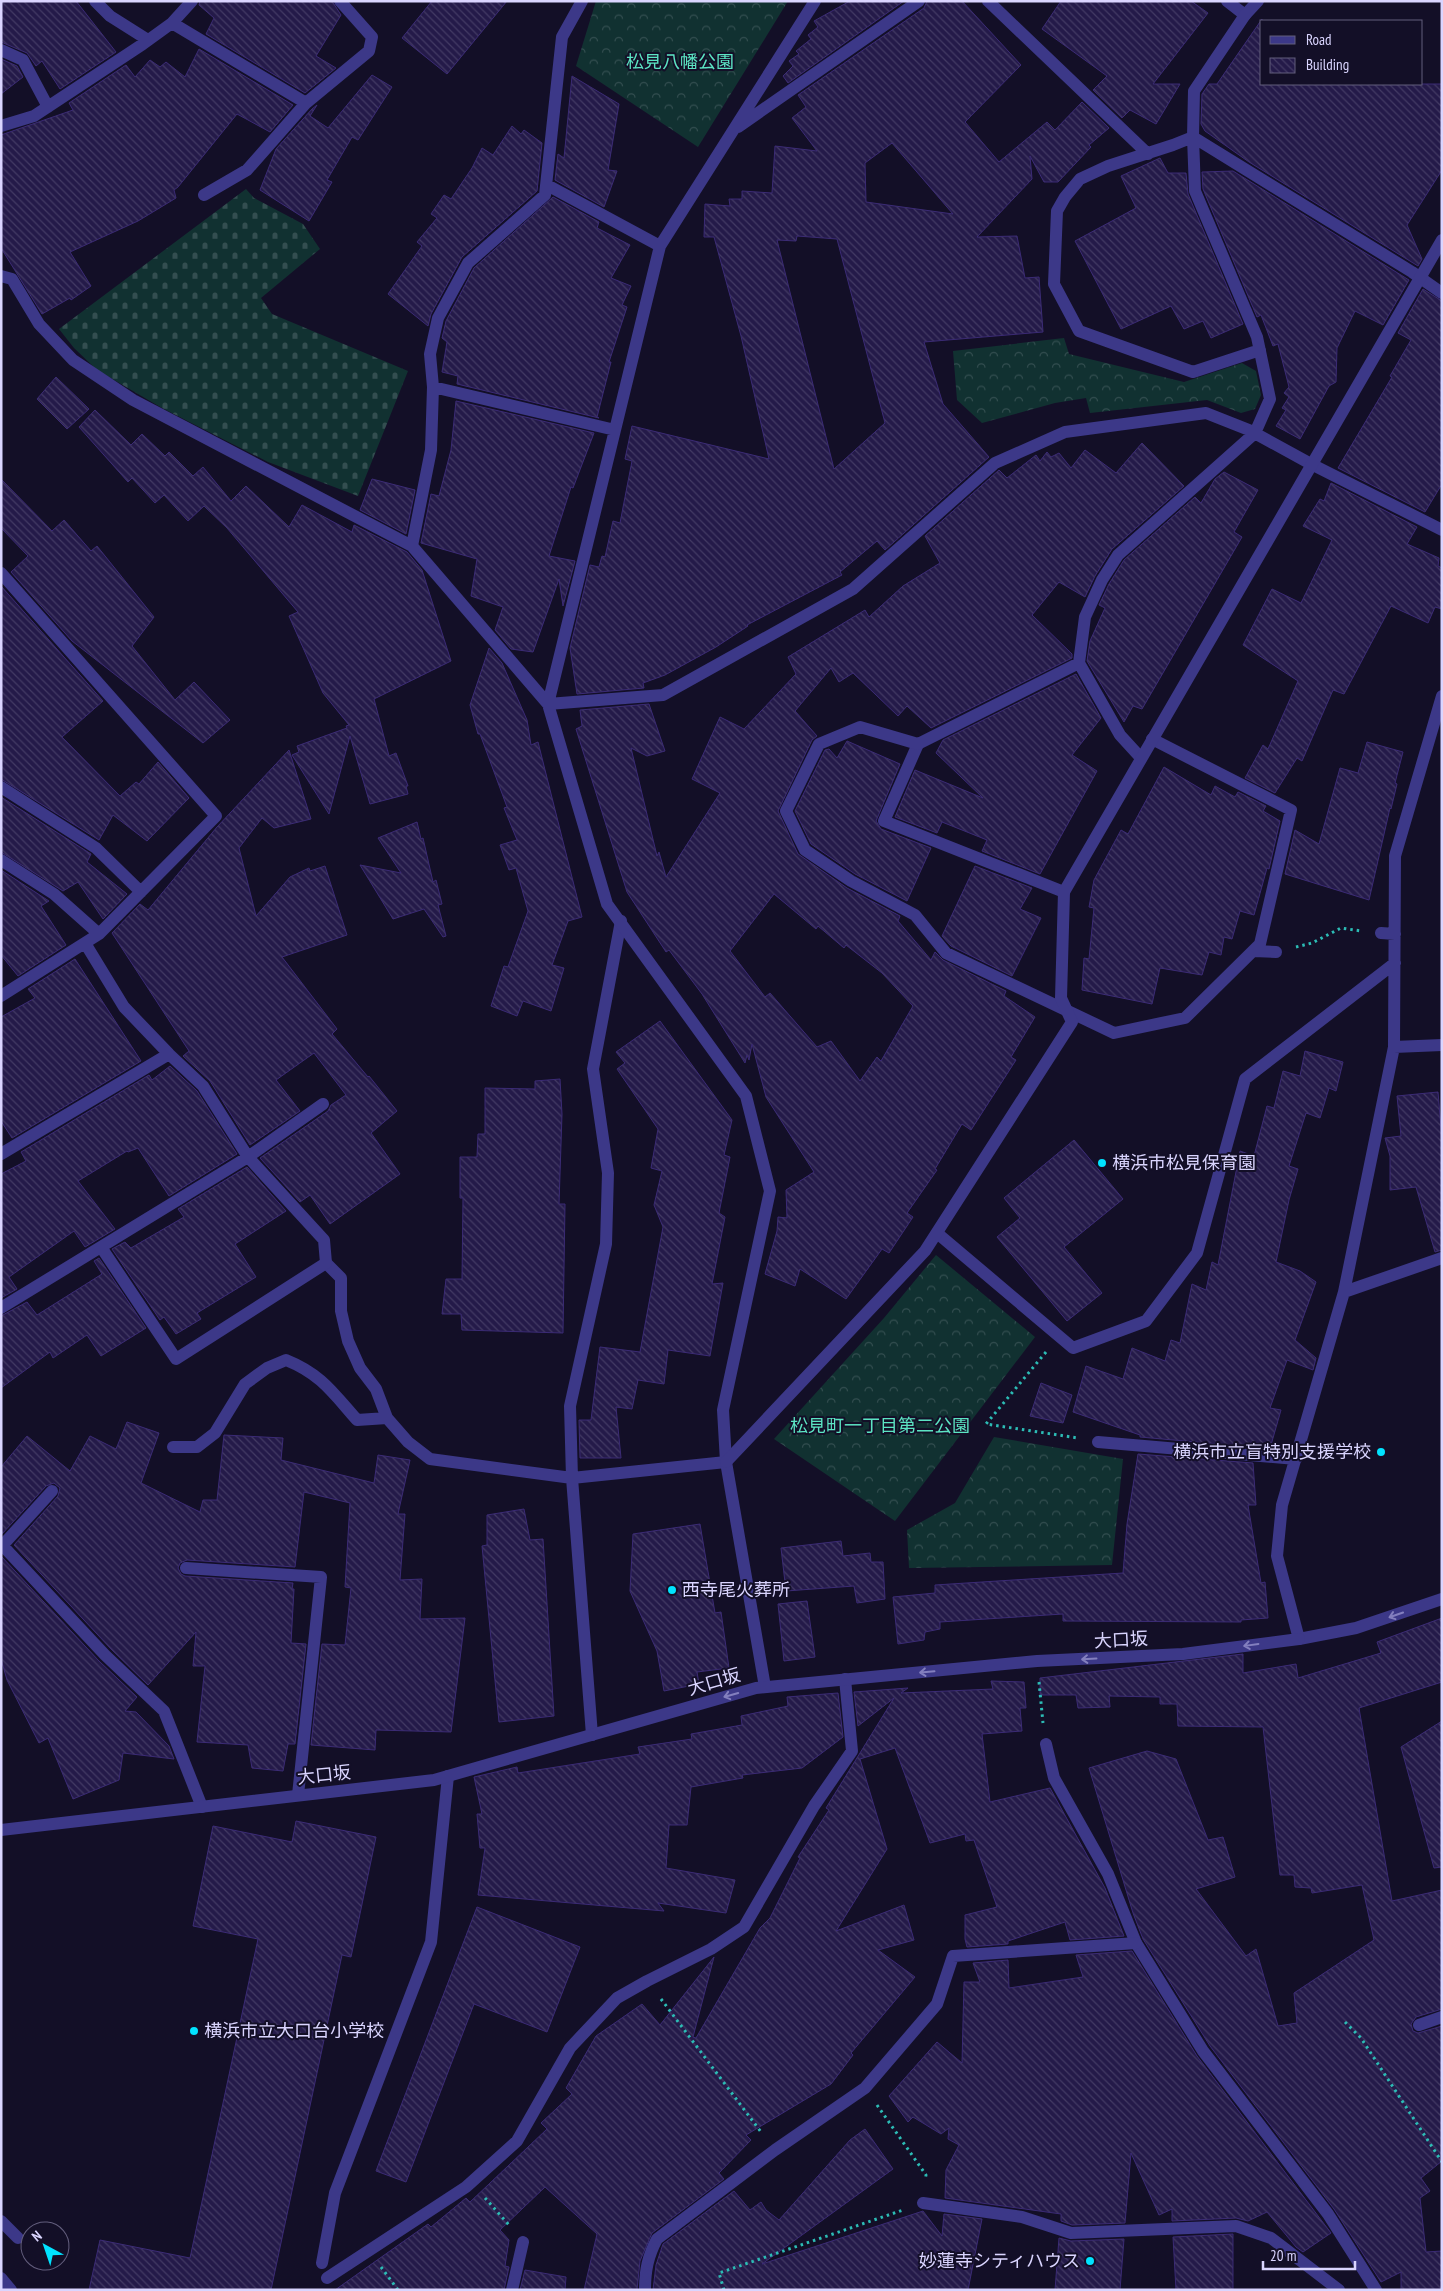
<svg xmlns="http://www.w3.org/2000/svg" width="1443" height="2291" font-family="'PT Sans Narrow','Noto Sans JP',sans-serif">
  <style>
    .forest { fill: url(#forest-crowns) }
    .cemetery { fill: url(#cemetery-stones) }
    .building { fill: url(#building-back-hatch); stroke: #3b2b75; fill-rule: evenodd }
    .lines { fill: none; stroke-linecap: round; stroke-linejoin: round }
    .path { stroke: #2cbcb5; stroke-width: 3; stroke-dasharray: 2.5 4; stroke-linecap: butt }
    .service { stroke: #3c3888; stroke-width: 12 }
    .minor { stroke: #3c3888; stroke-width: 12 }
    .tertiary { stroke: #3c3888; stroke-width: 12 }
    .oneway { stroke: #837fbe }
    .poi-dot { fill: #01e3ff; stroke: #130f27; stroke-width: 2 }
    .labels { text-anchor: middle; stroke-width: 4; stroke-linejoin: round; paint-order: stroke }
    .park-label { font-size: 18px; fill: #5ce4c3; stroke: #130f27 }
    .poi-label { font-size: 18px; fill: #dad5ff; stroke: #130f27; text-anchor: start }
    .street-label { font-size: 18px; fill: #dad5ff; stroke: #130f27 }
  </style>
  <defs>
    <pattern id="forest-crowns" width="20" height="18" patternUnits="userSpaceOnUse" patternTransform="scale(1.25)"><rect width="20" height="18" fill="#113131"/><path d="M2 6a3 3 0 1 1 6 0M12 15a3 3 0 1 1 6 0" fill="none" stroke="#334e50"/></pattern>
    <pattern id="cemetery-stones" width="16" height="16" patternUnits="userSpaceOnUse" patternTransform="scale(1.25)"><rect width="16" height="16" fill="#113131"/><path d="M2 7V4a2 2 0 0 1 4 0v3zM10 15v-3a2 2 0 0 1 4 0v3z" fill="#334e50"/></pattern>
    <pattern id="building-back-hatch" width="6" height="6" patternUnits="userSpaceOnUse" patternTransform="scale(1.25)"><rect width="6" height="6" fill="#241a49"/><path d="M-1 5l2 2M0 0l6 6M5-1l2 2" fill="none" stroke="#433a64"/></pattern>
  </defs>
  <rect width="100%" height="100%" fill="#130f27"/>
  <path class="forest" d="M596 1H788L698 147 576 66Z
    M1064 338 1069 354 1184 382 1242 363 1256 371 1261 395 1255 409 1241 413 1207 400 1090 413 1086 398 1055 403 982 423 957 400 953 351Z
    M936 1255 1035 1337 895 1521 774 1439 884 1318Z
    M994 1437 1123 1459 1112 1565 909 1568 907 1530 955 1503Z"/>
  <path class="cemetery" d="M246 189 254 198 303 224 320 249 261 298 272 314 408 371 358 496 268 462 162 408 97 370 74 348 59 329Z"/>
  <path class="building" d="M1 1H76L116 52 60 89 42 61 36 66 27 53 1 42Z
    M200 1H332L341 15 316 56 336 68 305 93 206 34 214 18 199 5Z
    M432 1H507L447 74 402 38Z
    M850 1H904L788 83 783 76 793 66 789 61 799 54 796 51 811 39 808 35 818 27 814 21Z
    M927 1H962L1021 65 965 122 999 162 1047 122 1055 130 1082 102 1109 128 1089 145 1091 147 1058 182H1044L1030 156 1032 179 977 237 1017 236 1025 278 1039 277 1043 332 924 342 943 404 989 457 885 550 877 541 840 572 842 575 747 625 748 626 716 647 665 675 643 683 644 688 577 694 570 648 590 565 599 567 602 556 605 557 613 521 620 523 632 461 625 459 632 426 769 459 741 336 714 237H704L705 204 730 206 729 199H742V191L772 193 775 146 817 151 792 118 806 107 798 95 924 8ZM892 143 953 214 866 202 865 163ZM797 236 837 239 885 423 834 469 777 240 796 241Z
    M1061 1H1191L1208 13 1153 84H1180L1156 124 1130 110 1122 118 1093 90 1107 76 1042 29Z
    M1262 19V84H1442V170L1407 225 1422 259 1418 266 1249 162 1205 131 1201 124 1202 94 1209 84H1217Z
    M199 49 293 105 270 132 237 114 178 187 174 190 176 198 138 221 70 252 91 286 71 300 70 298 42 314 1 248V135L73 110 69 103 126 65 135 77 150 60 160 67 166 62 185 77Z
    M1 59 17 66 23 77 1 94Z
    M372 75 392 87 358 140 352 137 327 180 332 182 309 221 260 190 276 149 312 109 317 105 310 116 328 128Z
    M572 76 619 104 608 170 617 171 604 207 555 180 558 154 564 158Z
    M512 126 521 134 524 130 542 143 537 191 462 257 431 314 428 326 388 294 422 246 417 242 437 218 431 214 444 195 451 199 472 168 482 148 493 155Z
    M1160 158 1168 173H1186L1188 194 1243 324 1211 338 1203 321 1184 329 1171 306 1121 329 1075 241 1136 208 1121 176Z
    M1233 171 1409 280 1383 325 1355 311 1337 348 1336 382 1329 386 1300 439 1276 426 1286 410 1282 408 1289 397 1284 393 1289 387 1278 344 1273 346 1261 315 1257 317 1203 189 1202 172Z
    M553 197 599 222 597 228 630 245 611 278 631 286 622 305 627 307 609 362H611L597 417 599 418 457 384 458 376 442 372 447 342 442 338 446 321 474 268Z
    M1423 289 1442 301V484L1425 512 1338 468 1392 377 1390 376 1411 340 1398 333Z
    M56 377 89 409 67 429 37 399Z
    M456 401 594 433 573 488 571 487 549 556 575 561 563 606 559 579 533 652 511 649 495 630 503 607 471 596 477 559 421 543 431 494 439 496 451 450Z
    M95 410 131 445 142 434 165 456 169 452 193 476 203 467 231 501 246 486 289 527 302 505 352 532 354 525 407 552 422 570 451 661 374 699 389 756 396 753 408 786H406L408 794 370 804 350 736 329 814 292 755 299 752 297 746 347 728 346 726 349 725 323 693 289 616 298 612 227 528 204 506 188 521 164 495 155 503 132 478 128 482 79 427Z
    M1142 443 1184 486 1112 549 1095 576 1085 597 1059 582 1032 615 1072 654V658L931 728 907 706 898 716 853 673 839 682 831 668 795 711 817 736 812 740 778 811 798 854 847 888 900 916 898 921 931 960 935 952 943 960 1006 991 1004 996 1035 1017 1011 1057 1016 1060 971 1130 962 1124 935 1169 937 1170 907 1213 913 1217 889 1253 882 1249 846 1299 800 1269 795 1286 765 1274 777 1231 778 1217 787 1218 786 1190 814 1172 766 1097 752 1044 749 1060 747 1055 745 1063 702 994 669 950 666 952 627 892 576 729 582 726 580 710 649 704 665 751 647 756 631 748 657 856 659 852 666 877 720 793 692 779 720 717 744 729 796 674 788 657 865 610 869 617 903 586 940 563 925 536 999 470 1007 478 1036 455 1040 461 1047 452 1051 457 1059 453 1071 468 1085 450 1116 473ZM774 894 816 929 818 926 844 948 846 945 882 973 913 1006 881 1061 877 1057 860 1081 831 1041 817 1047 770 993 765 997 730 951Z
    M1224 472 1258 490 1234 532 1242 537 1142 709 1133 706 1124 722 1087 661 1090 641 1105 608 1099 605 1109 584 1124 560 1195 497 1201 503 1215 479Z
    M1 479 52 531 64 520 91 551 97 546 154 617 132 646 175 700 194 682 230 720 203 743 72 641 11 572 28 556 1 528Z
    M372 479 415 490 406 534 360 510Z
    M1331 483 1417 527 1407 544 1439 558 1438 566 1442 568V609L1435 607 1428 623 1391 606 1344 694 1333 690 1302 761 1297 758 1275 793 1245 778 1263 745 1268 749 1298 681 1243 645 1272 589 1301 603 1332 540 1303 526 1320 499 1324 501Z
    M1 586 103 701 62 737 120 796 136 782 139 784 158 762 189 798 147 841 113 815 99 840 1 779Z
    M489 648 502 663 527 720 531 745 538 742 582 917 568 921 552 965 564 968 551 1011 523 1001 517 1016 491 1006 504 966 508 967 528 911 516 868 509 870 500 845 517 840 504 808 507 807 480 734H478L470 705Z
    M1076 674 1101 718 1072 755 1097 771 1040 874 982 851 987 840 942 822 937 833 895 817 915 770 983 798 936 753 943 740Z
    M847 741 900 764 876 821 881 829 931 848 907 901 855 874 811 844 795 811 825 750 829 749 837 758Z
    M1367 742 1403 752 1395 783 1397 784 1391 809 1390 808 1369 900 1285 874 1295 830 1319 844 1340 768 1358 773Z
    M289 750 311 819 274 828 262 818 239 848 256 916 290 877 309 868 310 871 325 866 347 935 282 957 337 1029 332 1034 368 1077 369 1076 397 1111 371 1133 400 1174 330 1224 310 1195 300 1202 260 1158 328 1111 331 1105 346 1095 314 1053 276 1080 300 1111 250 1145 210 1081 183 1056 189 1051 112 933 140 904 148 910 217 827Z
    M1164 767 1211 795 1215 786 1235 797 1238 792 1266 806 1263 811 1280 821 1269 869 1267 868 1254 915 1240 911 1232 939 1224 937 1221 955 1209 952 1202 975 1160 968 1152 1004 1082 990 1084 958 1089 959 1094 908 1089 907 1094 880 1121 830 1128 834Z
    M1 797 91 854 87 862 127 894 103 919 78 882 63 891 1 852Z
    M417 822 421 839 423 838 433 882 436 880 442 904 438 905 446 936 443 937 424 909 393 919 360 865 401 873 378 838Z
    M975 866 1032 888 1020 909 1041 918 1012 976 951 946 942 936Z
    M1 870 49 901 41 906 66 945 18 976 1 955Z
    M75 959 141 1061 12 1138 1 1121V1017L35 998 28 989Z
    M660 1021 732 1120 724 1155 730 1157 719 1213 725 1217 712 1284 723 1283 710 1356 668 1350 664 1384 638 1380 632 1409 616 1407 621 1458H580L579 1420H591L600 1347 640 1352 663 1227 654 1205 662 1171 651 1168 658 1129 617 1069 625 1063 616 1052Z
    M1305 1051 1343 1062 1336 1091 1329 1088 1320 1118 1306 1113 1289 1166 1298 1169 1289 1200 1276 1262 1300 1271 1316 1282 1295 1340 1316 1358 1313 1370 1287 1360 1270 1408 1281 1410 1271 1445 1251 1442V1447L1140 1437V1435L1073 1412 1086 1366 1123 1379 1132 1348 1165 1361 1171 1340 1180 1343 1192 1284 1206 1290 1212 1262 1218 1265 1240 1151 1254 1156 1267 1106 1274 1108 1283 1071 1300 1076Z
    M170 1066 197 1091 237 1154 169 1196 138 1148 128 1152 127 1151 78 1181 115 1229 85 1247 74 1231 9 1277 17 1289 1 1298V1174L26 1161 21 1152 149 1075 152 1080Z
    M560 1079 562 1114 559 1204H565L563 1333 462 1330 461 1314H442L446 1279H462L463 1198H460V1157H477L478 1134H485V1088L535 1089V1081Z
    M1438 1092 1442 1140V1250L1435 1252 1416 1187 1390 1190V1156L1385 1138 1401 1136 1397 1096Z
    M1074 1140 1123 1199 1064 1247 1102 1293 1067 1321 997 1237 1020 1218 1004 1198Z
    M247 1167 286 1211 235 1244 256 1277 197 1313 201 1319 176 1334 164 1317 160 1320 112 1249 125 1242 131 1248 184 1217 178 1209Z
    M99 1258 146 1328 101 1356 87 1335 53 1358 50 1352 1 1388V1316L27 1302 37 1315 102 1274 94 1261Z
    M1041 1383 1072 1395 1063 1423 1030 1416Z
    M127 1422 159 1433 141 1483 200 1512 203 1500H217L224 1435 283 1438 281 1460 374 1483 378 1455 410 1460 398 1514H405L400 1580 422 1579 420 1619 465 1618 451 1732 376 1730 375 1750 311 1745 322 1644 345 1645 351 1588 345 1587 350 1503 304 1492 295 1567 187 1560 180 1563 178 1568 181 1574 185 1576 293 1583 292 1589H294L291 1643 306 1644 295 1744H288L283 1771 252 1768 248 1745 197 1742 205 1666H193L196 1632 148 1685 111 1649 14 1545 58 1496 60 1488 54 1483 46 1486 1 1535V1467L27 1436 70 1471 90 1436 116 1449Z
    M1138 1454 1253 1463 1256 1505H1248L1261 1583 1265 1582 1268 1618 1241 1620V1622L1063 1621V1614L940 1622V1629L925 1632 924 1640 898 1644 893 1597 935 1593V1585L1123 1573 1127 1524Z
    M524 1509 530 1540 543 1539 554 1716 499 1722 482 1546 487 1545V1515Z
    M700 1524 715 1613 721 1612 729 1668 697 1672 699 1684 664 1691 657 1651 630 1591 633 1534Z
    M841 1541 843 1556 870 1553 871 1562H883L885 1599 857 1603 854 1586 786 1591 781 1548Z
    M1 1556 99 1661 137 1697 125 1711 136 1712 169 1746 174 1759 123 1753 119 1780 73 1799 48 1738 39 1743 7 1680 1 1659Z
    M807 1601 815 1657 784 1661 778 1604Z
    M1442 1618V1682L1359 1708 1392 1901 1442 1890V2009L1416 2017 1411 2024 1413 2031 1418 2033 1442 2026V2161L1421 2178 1430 2191 1420 2198 1426 2252 1442 2251V2290H1401V2272L1381 2282 1334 2209 1210 2046 1143 1939 1133 1913 1089 1768 1147 1751 1176 1759 1208 1840 1223 1837 1235 1877 1196 1889 1246 1956 1256 1949 1278 2026 1297 2023 1294 1993 1374 1940 1362 1885 1312 1893 1311 1888 1295 1887 1294 1875H1280L1263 1727 1178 1726 1177 1704H1160V1697L1109 1696 1110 1707 1078 1708 1076 1695H1040V1678L1243 1654V1673L1296 1664 1298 1678 1381 1653 1377 1642Z
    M991 1681 1024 1682 1026 1708H1020L1022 1731 982 1734 990 1802 1050 1788 1105 1888 1124 1936 1070 1940 1065 1922 1008 1941V1944L967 1947 965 1939V1915L997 1907 974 1840 966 1841 965 1834 930 1843 895 1748 860 1759 887 1849 836 1931 904 1905 914 1940 878 1950 915 1977 851 2053 853 2055 831 2084 746 2135 751 2140 719 2173 724 2179 652 2233 640 2261 637 2290H584L597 2234 545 2187 500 2230 509 2240 505 2266 509 2267 504 2290H335L428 2224 431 2227 466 2198 470 2202 547 2129 541 2123 572 2094 566 2088 596 2036 642 2004 660 2025 714 1957 693 2037 696 2038 760 1928 770 1918 800 1858 798 1857 829 1810 826 1808 894 1698 858 1726 854 1692 908 1688 901 1693 993 1689Z
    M838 1693 843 1737 802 1768 742 1775 743 1778 691 1787 687 1825H669L666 1868 735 1880 726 1913 658 1903 664 1911 478 1895 485 1848H480L477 1814H482L474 1777 517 1767 518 1773 640 1754 638 1747 692 1739 691 1734 742 1725 741 1716 788 1706 787 1697Z
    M1442 1721V1867L1434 1868 1401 1747Z
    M296 1821 376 1837 351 1957 342 1955 271 2290H89L100 2240 190 2258 258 1939 193 1926 213 1826 292 1842Z
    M477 1907 580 1947 547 2032 474 2004 406 2182 376 2171Z
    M1132 1951 1197 2056 1331 2233 1303 2252 1296 2247 1267 2212 1248 2221 1236 2218 1172 2221V2209L1159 2215 1131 2153 1125 2223 1072 2225 1061 2221V2214L945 2198 946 2170 959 2145 948 2139 949 2128 941 2134 913 2117 908 2122 889 2096 937 2042 962 2063 964 1982H980L973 1963 1008 1960 1009 1988 1083 1977 1076 1955Z
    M865 2129 893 2169 762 2264 923 2211 942 2236 944 2214 982 2219 968 2290H653L656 2265 663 2244 734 2191 750 2210 761 2202 766 2210 779 2220 850 2140Z
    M1233 2234V2290H1176L1173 2237Z
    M1059 2238 1071 2241 1124 2239 1120 2290H1055Z
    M525 2270 566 2277 565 2290H520Z"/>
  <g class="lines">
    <path class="path" d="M1296 947 1312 943 1341 928 1361 931
      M1046 1352 986 1424 1078 1438
      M1039 1682 1043 1723
      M661 1999 761 2132
      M1345 2022 1361 2038 1442 2162
      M877 2105 926 2175 925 2180
      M485 2198 509 2225
      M381 2267 398 2290
      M724 2290 719 2273 903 2210"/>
    <path class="service" d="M1227 1 1245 15
      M918 744 884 821 1064 892
      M326 1263 341 1278V1311L348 1341 360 1368 376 1389 387 1418 408 1442 430 1459 572 1478 726 1462
      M173 1447H197L215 1433 245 1384 267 1368 286 1360C321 1374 333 1393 357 1420L387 1418
      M592 1735 572 1478 570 1406 606 1244 608 1173 593 1069 621 921
      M1046 1744 1054 1778 1108 1874 1136 1943 1203 2051 1328 2214 1376 2290
      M1419 2025 1442 2017
      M923 2203 1022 2217 1071 2233 1236 2226 1271 2238 1339 2290
      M1 2221 18 2238
      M512 2290 523 2242"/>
    <path class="minor" d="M95 1 110 16 148 40
      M582 1 562 37 545 195 468 263 438 318 430 354 433 387 431 450 412 546 548 704 663 695 853 589 995 463 1065 432 1206 413 1249 430 1311 464 1442 530
      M988 1 1148 154
      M172 23 306 103
      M1 50 23 60 48 107
      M1 126 34 116 143 44 172 23 192 1
      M738 127 919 1
      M547 185 660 246
      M204 195 247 170 306 103 369 51 372 37 340 1
      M1 276 12 279 39 324 73 360 133 400 412 546
      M1260 350 1193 372 1079 331 1054 284 1057 211 1065 197 1080 179 1108 166 1173 145 1193 137 1412 272 1442 293
      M433 387 615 430
      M1 573 216 816 99 934 1 996
      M1079 663 918 744 860 727 819 744 786 811 805 850 851 881 915 915 946 953 1114 1033 1185 1018 1260 944 1291 810 1152 739
      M1442 696 1395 856 1394 1047 1344 1292 1282 1505 1277 1556 1299 1639 1356 1628 1442 1599
      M1141 758 1120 735 1079 663 1085 617 1102 580 1118 555 1255 433 1270 399 1257 337 1195 191 1193 137 1194 91 1245 15 1258 1
      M1 787 96 848 141 892
      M1 860 54 894 99 934
      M1381 933 1395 934
      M85 943 124 1007 169 1054 203 1086 248 1157 324 1240 326 1263 176 1359 101 1247
      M1254 951 1276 952
      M1394 1047 1442 1045
      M1 1154 169 1054
      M937 1233 1073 1348 1146 1321 1197 1253 1245 1079 1395 963
      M1344 1292 1442 1258
      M1 1308 248 1157 323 1104
      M1098 1442 1296 1459
      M3 1546 105 1655 164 1711 202 1807
      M1 1547 52 1491
      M186 1568 321 1577 298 1795
      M765 1687 726 1462 723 1410 770 1191 746 1096 607 904 548 704 660 246 815 1
      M322 2263 335 2193 431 1942 448 1776
      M327 2278 466 2187 517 2141 570 2048 617 1998 647 1981 711 1949 744 1927 814 1806 852 1751 845 1679
      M645 2290C645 2270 648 2256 657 2239L775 2150 865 2088 937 2004 953 1956 1136 1943"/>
    <path class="tertiary" d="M726 1462 925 1251 1072 1022 1061 998 1064 892 1442 240
      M1 1830 434 1780 756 1688 1037 1661 1183 1654 1299 1639
      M1 2278 11 2290"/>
  </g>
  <defs><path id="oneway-shaft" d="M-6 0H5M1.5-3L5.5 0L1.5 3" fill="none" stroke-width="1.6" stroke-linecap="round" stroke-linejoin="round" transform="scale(1.25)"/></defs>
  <g class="oneway">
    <use href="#oneway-shaft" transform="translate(1396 1615) rotate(161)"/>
    <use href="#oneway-shaft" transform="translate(1251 1645) rotate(172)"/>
    <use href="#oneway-shaft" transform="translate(1089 1659) rotate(177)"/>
    <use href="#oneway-shaft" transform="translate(927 1672) rotate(175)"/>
    <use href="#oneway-shaft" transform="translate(731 1695) rotate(164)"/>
  </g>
  <g class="poi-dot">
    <circle cx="1102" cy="1163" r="5"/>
    <circle cx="1381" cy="1452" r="5"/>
    <circle cx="672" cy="1590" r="5"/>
    <circle cx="194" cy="2031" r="5"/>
    <circle cx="1090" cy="2261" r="5"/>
  </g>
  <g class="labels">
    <g class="park-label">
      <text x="680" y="68">松見八幡公園</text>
      <text x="880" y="1432">松見町一丁目第二公園</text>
    </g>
    <g class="poi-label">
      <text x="1112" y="1169">横浜市松見保育園</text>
      <text x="1371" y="1458" text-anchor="end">横浜市立盲特別支援学校</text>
      <text x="682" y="1596">西寺尾火葬所</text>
      <text x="204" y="2037">横浜市立大口台小学校</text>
      <text x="1080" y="2267" text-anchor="end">妙蓮寺シティハウス</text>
    </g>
    <g class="street-label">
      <text transform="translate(1121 1640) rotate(-3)" y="6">大口坂</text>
      <text transform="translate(714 1682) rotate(-16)" y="6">大口坂</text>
      <text transform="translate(324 1775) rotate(-6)" y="6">大口坂</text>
    </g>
  </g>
  <rect width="1443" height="2291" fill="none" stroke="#dad5ff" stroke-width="5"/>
  <rect x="1260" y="20" width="162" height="65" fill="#130f27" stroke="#635e7d"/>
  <rect x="1270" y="36" width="25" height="8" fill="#3c3888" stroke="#635e7d"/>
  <text x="1306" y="45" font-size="15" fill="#dad5ff">Road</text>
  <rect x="1270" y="58" width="25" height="15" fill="url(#building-back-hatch)" stroke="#635e7d"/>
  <text x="1306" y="70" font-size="15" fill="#dad5ff">Building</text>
  <g transform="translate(45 2246) rotate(320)"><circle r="24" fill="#130f27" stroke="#635e7d"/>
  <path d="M0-4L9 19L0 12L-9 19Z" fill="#01e3ff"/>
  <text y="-8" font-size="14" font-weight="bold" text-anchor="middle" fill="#dad5ff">N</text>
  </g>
  <path d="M1263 2261v8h92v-8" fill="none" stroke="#dad5ff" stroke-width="2.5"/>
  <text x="1270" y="2261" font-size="15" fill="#dad5ff" stroke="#130f27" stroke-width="4" paint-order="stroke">20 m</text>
</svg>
